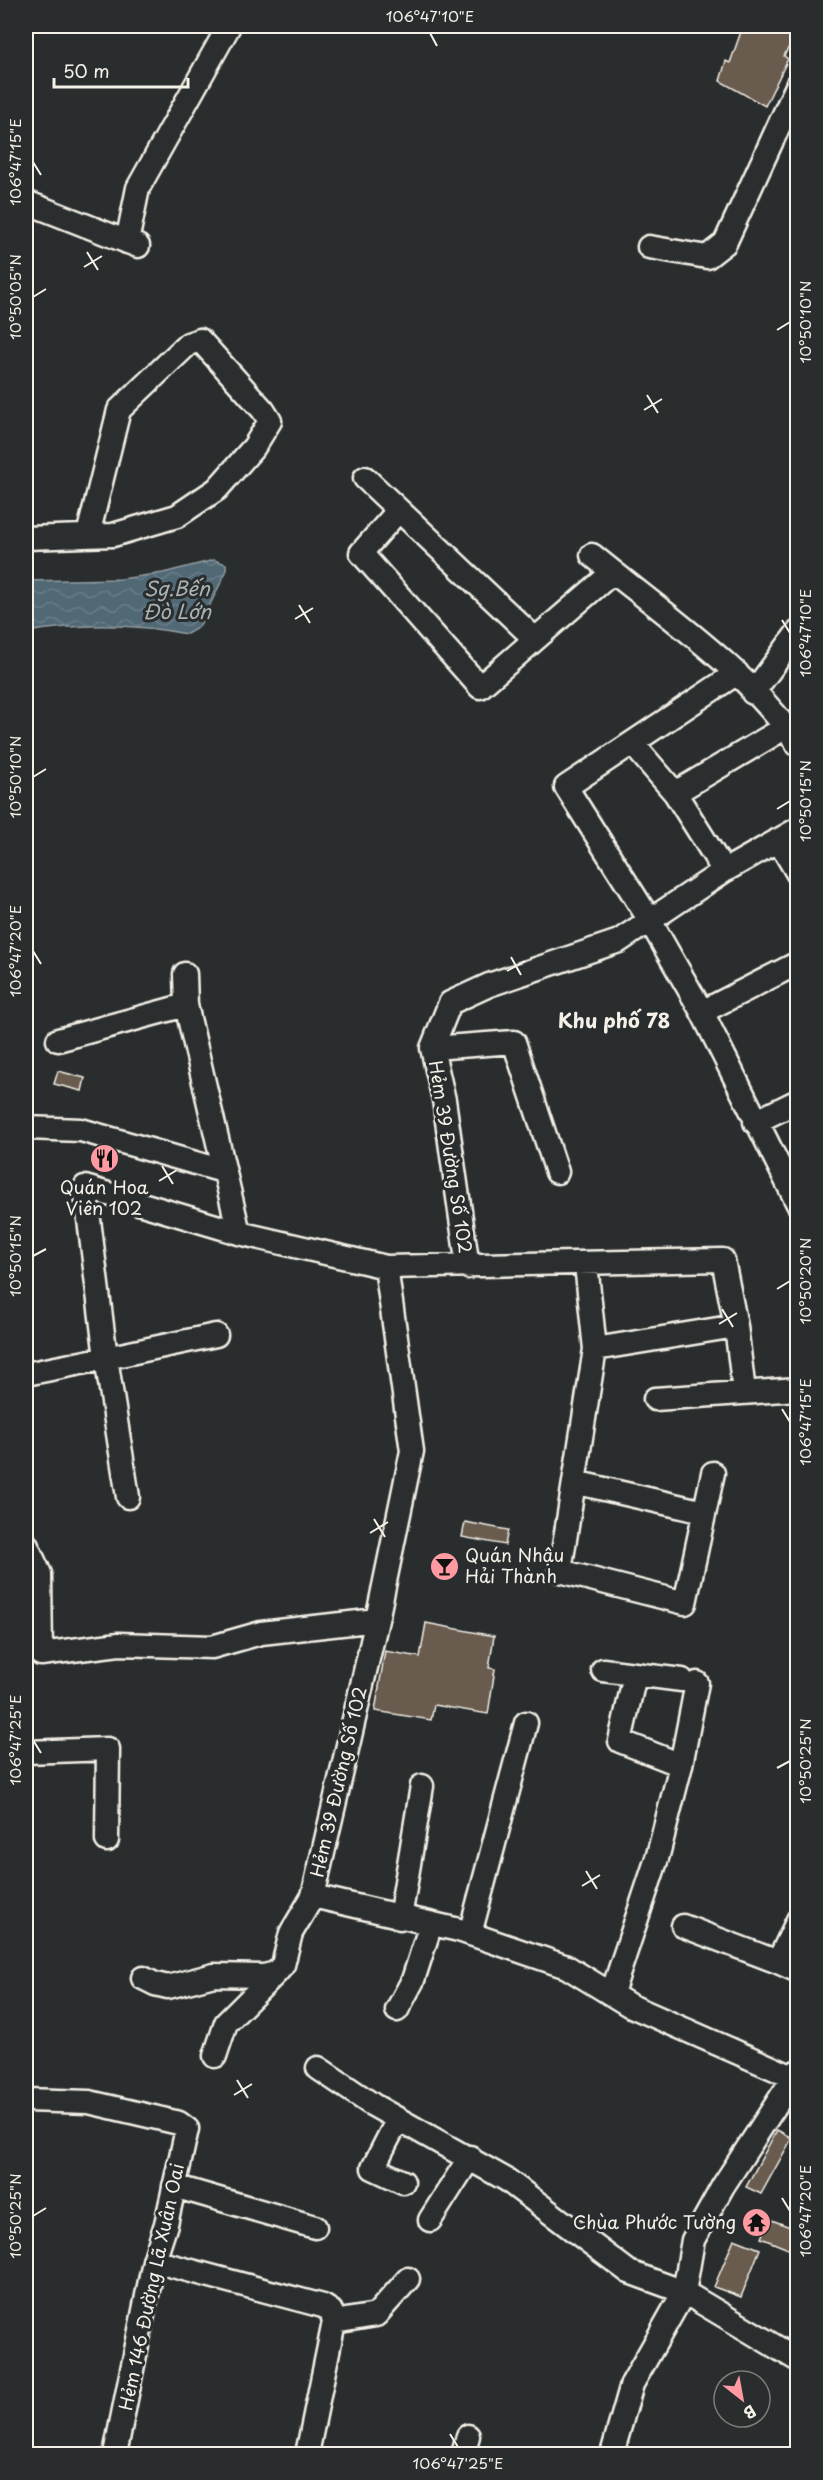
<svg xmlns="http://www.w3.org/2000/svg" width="823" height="2480" font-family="'Playpen Sans',sans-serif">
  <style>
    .water { fill: url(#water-waves); stroke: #929fa3; stroke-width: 1.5 }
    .building { fill: #695c50; stroke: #f4f1e8; stroke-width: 1.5 }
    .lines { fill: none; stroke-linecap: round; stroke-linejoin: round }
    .minor-casing { stroke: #f4f1e8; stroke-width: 27 }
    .minor { stroke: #2a2d2e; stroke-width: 22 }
    .ticks { fill: none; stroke: #f4f1e8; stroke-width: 2 }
    .labels { text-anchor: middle; stroke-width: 6; stroke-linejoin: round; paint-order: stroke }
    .street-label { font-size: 18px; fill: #f4f1e8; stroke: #2a2d2e }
    .poi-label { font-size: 18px; fill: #f4f1e8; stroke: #2a2d2e }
    .water-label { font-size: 20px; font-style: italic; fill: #abb3b4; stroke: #2a2d2e }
    .neighbourhood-label { font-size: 20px; font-weight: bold; fill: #f4f1e8; stroke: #2a2d2e }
    .neatline { fill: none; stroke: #f4f1e8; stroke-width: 2 }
    .ticks-label { font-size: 15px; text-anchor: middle; fill: #f4f1e8 }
  </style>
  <defs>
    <pattern id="water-waves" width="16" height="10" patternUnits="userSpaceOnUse" patternTransform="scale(1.5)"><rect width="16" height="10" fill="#516875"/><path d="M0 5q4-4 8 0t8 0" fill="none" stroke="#6b7e89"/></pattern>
  </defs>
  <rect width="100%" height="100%" fill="#2a2d2e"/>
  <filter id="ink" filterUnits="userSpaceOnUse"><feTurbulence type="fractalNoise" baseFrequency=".0167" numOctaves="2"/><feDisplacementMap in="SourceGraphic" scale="12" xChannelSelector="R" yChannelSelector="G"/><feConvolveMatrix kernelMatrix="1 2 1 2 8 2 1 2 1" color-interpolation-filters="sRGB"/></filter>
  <g filter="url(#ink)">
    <path class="water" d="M214 560 226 564V572L199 627 187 634C132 623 81 623 26 632V581L121 579 163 573Z"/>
    <path class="building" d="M743 26H786L797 32 784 56 788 59 765 106 720 81 726 61 730 63Z
      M58 1071 85 1078 82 1091 54 1084Z
      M465 1522 508 1530 505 1545 462 1537Z
      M426 1623 494 1636 489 1668 495 1669 488 1714 434 1705 431 1720 375 1711 385 1651 420 1657Z
      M777 2130 792 2138 761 2194 746 2187Z
      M769 2219 798 2230V2253L761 2238Z
      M734 2239 760 2249 741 2297 714 2287Z"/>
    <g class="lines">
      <defs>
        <path id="minor" d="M26 202 138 246
          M127 242 138 188 229 26
          M649 247 707 257 725 243 798 84
          M365 478 535 639
          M398 511 361 553 480 687 613 572
          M26 538 113 535 177 516 217 489 254 447 270 421 263 410 200 340 188 344 119 410 88 535
          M592 555C660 611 750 671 798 745
          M737 673 566 787 649 919 702 1012 798 1204
          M753 693 798 632
          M632 743 675 793 786 727
          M675 793 724 871
          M778 840 798 874
          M185 974 186 1005 239 1233
          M702 1012 798 963
          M58 1040 186 1005
          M432 1048 450 1003 489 985 619 941 724 871 798 829
          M755 1122 798 1101
          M26 1128 81 1130 223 1171
          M586 1264 595 1349 736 1326 744 1392
          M386 1267 412 1451 377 1620 313 1896 459 1930 567 1967 629 2005 793 2077
          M468 1267 444 1100 432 1048 514 1042 557 1172
          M595 1349 574 1482 704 1512
          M26 1374 106 1358 85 1187 239 1233 386 1267 723 1260 736 1326
          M655 1399 798 1389
          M574 1482 560 1571 685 1603 713 1473
          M128 1497 106 1358 216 1335
          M26 1544 40 1574 41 1654
          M26 1645 41 1654 119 1644 212 1647 261 1633 377 1620
          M603 1670 682 1680
          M635 1675 620 1741 681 1765
          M26 1752 108 1749 107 1840
          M400 1918 422 1786
          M798 1920 778 1962 798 1971
          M683 1926 778 1962
          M470 1934 526 1723
          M143 1978 155 1984 168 1987 214 1975 264 1976 276 1973 283 1965 291 1933 313 1896
          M612 1993 658 1855 681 1765 697 1683
          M397 2010 413 1980 431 1924
          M215 2056 226 2023 276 1973
          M318 2068 373 2105 507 2180 629 2272 684 2292 632 2384 612 2454
          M798 2071 723 2186 693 2240 684 2292 798 2360
          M26 2100 89 2102 179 2123 187 2129 166 2224 154 2261 115 2454
          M398 2119 373 2168 403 2182
          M174 2186 315 2227
          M430 2220 470 2157
          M154 2261 323 2306 331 2311 334 2322
          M307 2454 334 2322 376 2315 408 2279
          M463 2454 468 2436"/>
      </defs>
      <use href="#minor" class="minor-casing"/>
      <use href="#minor" class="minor"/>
    </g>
  </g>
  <path class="ticks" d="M430 33 437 46M33 162 41 175M87 252 98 270M84 267 102 256M33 297 46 289M777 330 790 322M647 395 658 413M644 410 662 399M299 605 310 623M295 619 313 608M782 620 790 633M33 777 46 769M777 809 790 801M33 951 41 964M511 957 521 975M507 971 525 961M162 1166 173 1184M159 1181 177 1170M33 1256 46 1249M777 1289 790 1281M722 1309 733 1327M719 1324 737 1313M782 1409 790 1422M374 1519 385 1537M370 1533 388 1522M33 1740 41 1753M777 1768 790 1761M586 1871 597 1889M582 1886 600 1875M237 2080 248 2098M234 2095 252 2084M782 2198 790 2211M33 2216 46 2208M450 2434 458 2447"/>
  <defs>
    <symbol id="restaurant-disc" viewBox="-11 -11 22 22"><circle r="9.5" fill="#ff9aa2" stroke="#2a2d2e"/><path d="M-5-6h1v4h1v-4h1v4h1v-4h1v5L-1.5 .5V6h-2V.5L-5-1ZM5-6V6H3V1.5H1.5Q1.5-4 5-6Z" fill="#111"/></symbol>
    <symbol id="bar-disc" viewBox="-11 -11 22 22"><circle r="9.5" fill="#ff9aa2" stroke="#2a2d2e"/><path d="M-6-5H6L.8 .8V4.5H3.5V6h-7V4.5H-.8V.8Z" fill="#111"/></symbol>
    <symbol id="temple-disc" viewBox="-11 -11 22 22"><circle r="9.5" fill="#ff9aa2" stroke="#2a2d2e"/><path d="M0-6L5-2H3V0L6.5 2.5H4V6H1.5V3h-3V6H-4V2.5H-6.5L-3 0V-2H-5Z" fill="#111"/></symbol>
  </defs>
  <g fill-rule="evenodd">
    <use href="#restaurant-disc" x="88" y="1142" width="33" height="33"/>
    <use href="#bar-disc" x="428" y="1550" width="33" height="33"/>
    <use href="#temple-disc" x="740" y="2206" width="33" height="33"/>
  </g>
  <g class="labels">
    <g class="street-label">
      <text transform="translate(450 1157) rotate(81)" y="6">Hẻm 39 Đường Số 102</text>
      <text transform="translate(339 1782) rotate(-77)" y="6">Hẻm 39 Đường Số 102</text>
      <text transform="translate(152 2287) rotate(-78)" y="6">Hẻm 146 Đường Lã Xuân Oai</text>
    </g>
    <g class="poi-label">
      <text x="104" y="1194">Quán Hoa<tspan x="104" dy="21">Viên 102</tspan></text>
      <text x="465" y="1562" text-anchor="start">Quán Nhậu<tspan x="465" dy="21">Hải Thành</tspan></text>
      <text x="736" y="2229" text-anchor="end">Chùa Phước Tường</text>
    </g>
    <g class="water-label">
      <text x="177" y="596">Sg.Bến<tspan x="177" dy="23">Đò Lớn</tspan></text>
    </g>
    <g class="neighbourhood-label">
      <text x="614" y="1028">Khu phố 78</text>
    </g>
  </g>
  <rect width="823" height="2480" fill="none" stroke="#2a2d2e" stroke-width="66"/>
  <g transform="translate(742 2399) rotate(149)"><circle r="28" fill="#2a2d2e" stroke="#7b7b78" stroke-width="1.5"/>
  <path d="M0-4.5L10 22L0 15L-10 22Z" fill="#ff9aa2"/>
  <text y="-9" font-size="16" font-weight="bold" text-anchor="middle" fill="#f4f1e8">B</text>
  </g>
  <path d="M54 78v9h134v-9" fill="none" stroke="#f4f1e8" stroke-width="3"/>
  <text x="63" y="78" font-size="18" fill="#f4f1e8" stroke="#2a2d2e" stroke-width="4.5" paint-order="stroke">50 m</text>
  <rect x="33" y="33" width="757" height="2414" class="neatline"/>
  <g class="ticks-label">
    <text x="430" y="22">106°47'10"E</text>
    <text transform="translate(16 162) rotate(-90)" y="5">106°47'15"E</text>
    <text transform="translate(16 297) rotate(-90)" y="5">10°50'05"N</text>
    <text transform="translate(806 322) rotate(-90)" y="5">10°50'10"N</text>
    <text transform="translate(806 633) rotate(-90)" y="5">106°47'10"E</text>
    <text transform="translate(16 777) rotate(-90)" y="5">10°50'10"N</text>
    <text transform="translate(806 801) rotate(-90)" y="5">10°50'15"N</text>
    <text transform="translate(16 951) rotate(-90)" y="5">106°47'20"E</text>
    <text transform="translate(16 1256) rotate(-90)" y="5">10°50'15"N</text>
    <text transform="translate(806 1281) rotate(-90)" y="5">10°50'20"N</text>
    <text transform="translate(806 1422) rotate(-90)" y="5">106°47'15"E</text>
    <text transform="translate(16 1740) rotate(-90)" y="5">106°47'25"E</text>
    <text transform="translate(806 1761) rotate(-90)" y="5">10°50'25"N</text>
    <text transform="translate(806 2211) rotate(-90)" y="5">106°47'20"E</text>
    <text transform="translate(16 2216) rotate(-90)" y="5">10°50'25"N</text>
    <text x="458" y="2469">106°47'25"E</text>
  </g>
</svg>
